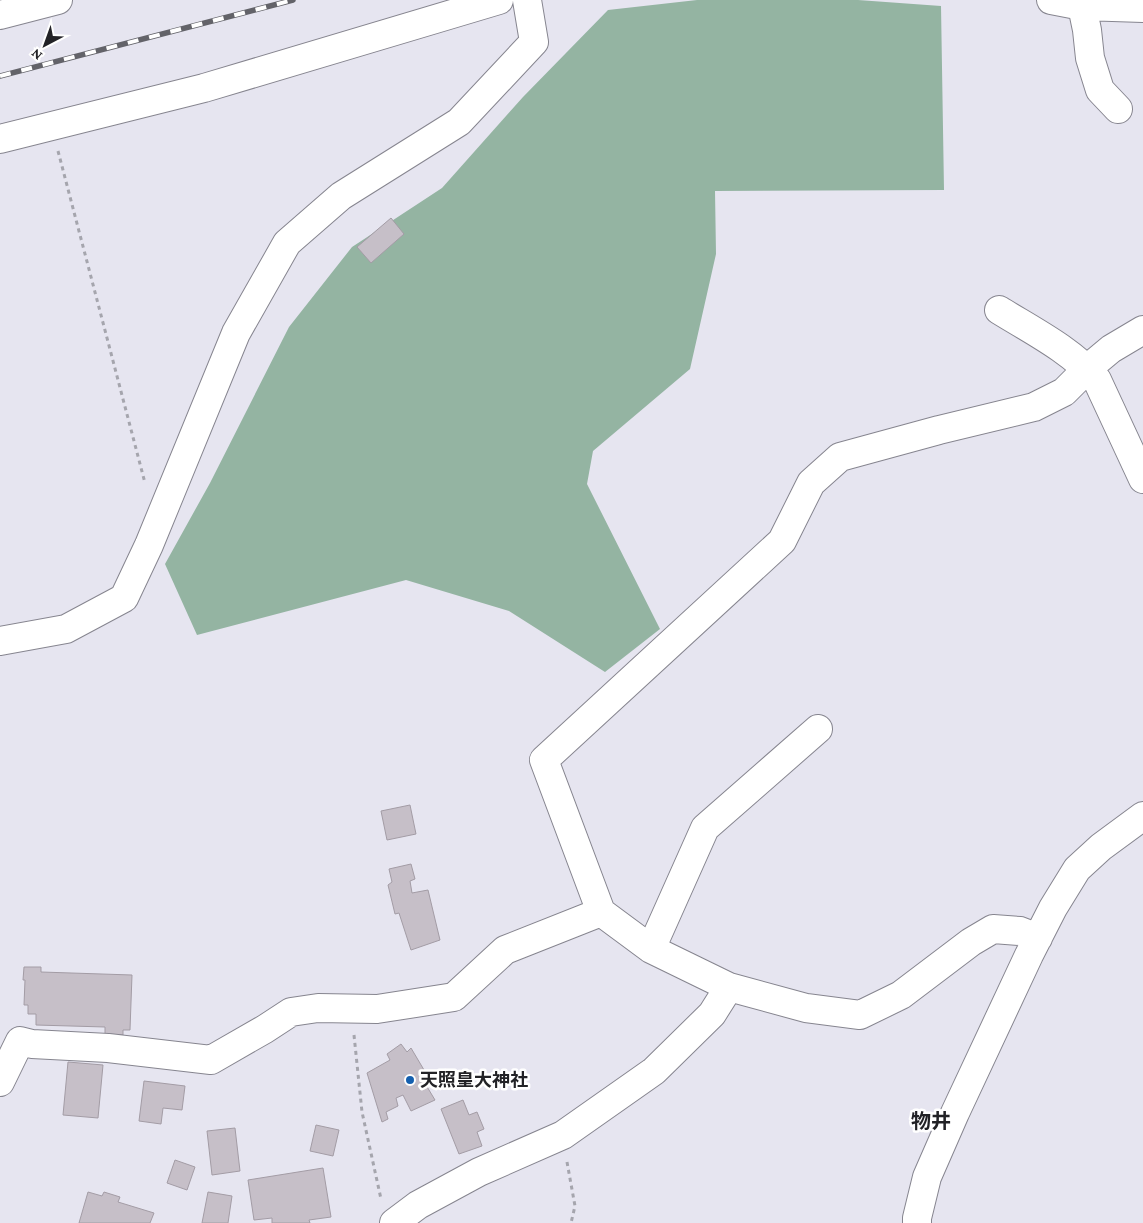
<svg xmlns="http://www.w3.org/2000/svg" width="1143" height="1223" font-family="'Crimson Pro','Noto Sans JP',serif">
  <style>
    .forest { fill: #94b4a2 }
    .building { fill: #c6bfc8; stroke: #a39ca5 }
    .lines { fill: none; stroke-linecap: round; stroke-linejoin: round }
    .minor-casing { stroke: #86858f; stroke-width: 30 }
    .path { stroke: #a5a5ad; stroke-width: 3; stroke-dasharray: 4 4; stroke-linecap: butt }
    .minor { stroke: #fff; stroke-width: 28 }
    .rail-casing { stroke: #636369; stroke-width: 5.5 }
    .rail { stroke: #fff; stroke-width: 4; stroke-dasharray: 11; stroke-linecap: butt }
    .poi-dot { fill: #1560af; stroke: #fff; stroke-width: 2 }
    .labels { text-anchor: middle; stroke-width: 5; stroke-linejoin: round; paint-order: stroke }
    .poi-label { font-size: 18px; font-weight: bold; fill: #222226; stroke: #fff; text-anchor: start }
    .quarter-label { font-size: 20px; font-weight: bold; fill: #222226; stroke: #fff }
  </style>
  <rect width="100%" height="100%" fill="#e6e5f0"/>
  <path class="forest" d="M697 0H858L941 6 944 190 715 191 716 254 690 369 593 451 587 484 660 629 605 672 509 611 406 580 197 635 165 564 210 483 289 327 352 247 442 188 523 97 608 10Z"/>
  <path class="building" d="M391 218 404 234 371 263 357 247Z
    M410 805 416 834 387 840 381 811Z
    M411 864 415 879 410 881 412 893 428 890 440 940 411 950 399 913 395 914 388 885 392 882 389 869Z
    M24 967H41V972L132 975 130 1030H123V1035L105 1034V1027L36 1025V1014H28V1005H24L25 980H23Z
    M401 1044 407 1052 411 1048 427 1075 423 1080 435 1100 411 1111 403 1095 396 1098 398 1106 386 1112 388 1119 382 1122 367 1073 390 1060 387 1054Z
    M68 1062 103 1065 98 1118 63 1115Z
    M144 1081 185 1086 182 1110 163 1108 161 1124 139 1121Z
    M463 1100 469 1115 477 1112 484 1129 477 1132 482 1146 459 1154 441 1109Z
    M316 1125 339 1130 333 1156 310 1151Z
    M235 1128 240 1171 212 1175 207 1131Z
    M175 1160 195 1167 187 1190 167 1183Z
    M323 1168 331 1217 309 1220 310 1223H272V1218L254 1220 248 1180Z
    M88 1192 102 1196 104 1192 120 1197 118 1202 154 1213 150 1223H79Z
    M208 1192 232 1196 228 1223H202Z"/>
  <g class="lines">
    <defs>
      <path id="minor" d="M1051 0 1082 6 1143 8
        M1082 6 1087 30 1090 58 1100 90 1118 109
        M0 15 58 0
        M0 139 204 88 499 0
        M999 310C1033 331 1071 350 1097 380L1143 479
        M0 641 66 629 124 598 149 545 236 333 287 243 341 196 459 122 534 42 527 0
        M1038 938 1020 931 993 929 971 942 901 995 860 1015 806 1008 729 987 651 949 601 912 544 760 782 541 811 483 840 457 939 430 1034 407 1064 392 1087 369 1111 349 1143 330
        M651 949 705 828 818 729
        M0 1082 20 1041 32 1044 108 1048 211 1060 265 1029 291 1012 318 1008 377 1009 454 997 505 950 601 912
        M394 1223 418 1205 479 1172 563 1135 654 1071 712 1014 729 987
        M917 1223V1218L927 1177 955 1113 1029 955 1053 908 1077 869 1101 847 1143 816"/>
    </defs>
    <use href="#minor" class="minor-casing"/>
    <path class="path" d="M58 151 145 483
      M354 1035 362 1112 381 1199
      M567 1162 575 1206 571 1223"/>
    <use href="#minor" class="minor"/>
    <defs>
      <path id="rail" d="M0 76 293 0"/>
    </defs>
    <use href="#rail" class="rail-casing"/>
    <use href="#rail" class="rail"/>
  </g>
  <circle class="poi-dot" cx="410" cy="1080" r="5"/>
  <g class="labels">
    <g class="poi-label">
      <text x="420" y="1086">天照皇大神社</text>
    </g>
    <g class="quarter-label">
      <text x="931" y="1128">物井</text>
    </g>
  </g>
  <g transform="translate(45 45) rotate(221)" stroke="#ffffff" stroke-width="4" paint-order="stroke">
  <path d="M0-4L9 19L0 12L-9 19Z" fill="#222226"/>
  <text y="-8" font-size="14" font-weight="bold" text-anchor="middle" fill="#222226">N</text>
  </g>
</svg>
